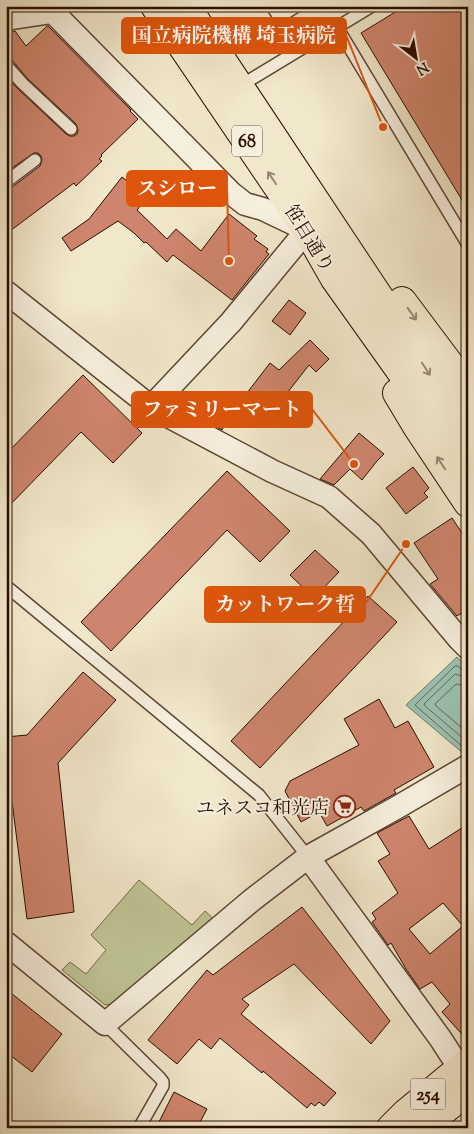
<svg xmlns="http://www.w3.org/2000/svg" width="474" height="1134" font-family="'Sorts Mill Goudy','Noto Serif JP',serif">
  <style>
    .green { fill: #bfc494; stroke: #74684a }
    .water { fill: #9cc1b0; stroke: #6e796a }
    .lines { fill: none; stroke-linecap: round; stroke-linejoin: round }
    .shore { stroke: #636758; stroke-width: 1 }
    .building { fill: #cf856d; stroke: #2a0d00; fill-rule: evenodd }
    .lane-casing { stroke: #5c4432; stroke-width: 14 }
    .street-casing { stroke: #5c4432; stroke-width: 25 }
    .primary-casing { stroke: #2a0d00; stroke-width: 30 }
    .highway-casing { stroke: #2a0d00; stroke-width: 30 }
    .lane { stroke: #f6efdd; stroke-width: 11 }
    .street { stroke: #f6efdd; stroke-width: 22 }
    .primary { stroke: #f1e7ca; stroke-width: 28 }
    .highway { stroke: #f1e7ca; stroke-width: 28 }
    .oneway { stroke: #97856f }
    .labels { text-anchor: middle; stroke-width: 4; stroke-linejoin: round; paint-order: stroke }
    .shield { fill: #f6efdd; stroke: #675142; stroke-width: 1 }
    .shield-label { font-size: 18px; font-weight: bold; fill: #2a0d00 }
    .street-label { font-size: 19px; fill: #2a0d00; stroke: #f6efdd }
    .poi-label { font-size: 19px; fill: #2a0d00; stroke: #f6efdd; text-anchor: end }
    .leader { fill: none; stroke: #de550b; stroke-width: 2 }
    .callout-dot { fill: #de550b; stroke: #f6efdd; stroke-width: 2 }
    .callout { fill: #de550b; stroke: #de550b; stroke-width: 2 }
    .callout-label { font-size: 20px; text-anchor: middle; font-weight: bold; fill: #fff }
  </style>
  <rect width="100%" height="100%" fill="#f1e7ca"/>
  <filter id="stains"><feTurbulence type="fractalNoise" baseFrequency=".004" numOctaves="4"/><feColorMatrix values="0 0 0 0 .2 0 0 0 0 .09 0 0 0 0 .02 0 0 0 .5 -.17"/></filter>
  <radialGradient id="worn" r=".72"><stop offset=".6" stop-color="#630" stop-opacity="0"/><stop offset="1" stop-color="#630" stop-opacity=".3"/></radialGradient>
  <path class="green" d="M139 880 192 925 205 911 217 922 119 1003 105 1005 62 970 70 962 86 974 106 950 91 935Z"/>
  <path class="water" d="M457 657 468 669V751L464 754 406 705Z"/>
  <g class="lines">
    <path class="shore" d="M468 672 463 671 458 666H455L415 705 416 706 463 747H468
      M468 678 455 674 424 704 425 706 465 740 468 741
      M468 686 456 684 435 704 436 706 468 733"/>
  </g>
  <path class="building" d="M405 6H468V210L361 33Z
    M47 26H48L131 110 130 111 138 119 101 155 102 156 99 159 102 161 76 186 74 183 6 234V189L11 188 40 166 42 160 41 156 38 153H34L6 172V77L17 88 66 134 70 136H74L77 134 78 130 76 124 27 78 12 60 6 58V32L15 31 26 46Z
    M122 177 147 197 137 210 167 239 176 229 201 251 229 214 257 236 254 239 268 249 266 252 269 254 232 300 173 255 167 262 146 242 144 243 134 233 118 221 71 251 62 238 89 219Z
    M289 300 306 313 290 335 272 321Z
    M310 340 329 359 316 372 309 365 284 397 290 402 271 426 240 402 270 363 279 370Z
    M83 375 142 433 113 463 81 432 6 509V454Z
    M182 393 199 403 204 396 232 412 222 430 172 403Z
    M359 433 384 454 377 461 362 480 350 469 334 485 320 479Z
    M413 467 429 488 424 493 428 497 406 514 386 488Z
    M227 471 290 531 260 562 227 530 111 651 81 622Z
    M452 518 468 542V609L457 616 430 584 438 579 414 543Z
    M315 550 339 572 314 598 290 575Z
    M368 596 397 622 260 768 231 741Z
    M83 672 116 700 58 763 74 912 27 919 8 770H6V737L27 735Z
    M379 699 395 728 408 721 434 767 394 790 396 793 364 811 361 807 327 826 319 812 301 822 285 791 290 781 359 745 344 719Z
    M409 816 429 849 468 824V1041L442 1012 450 1004 432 982 420 989 406 969 391 943 388 945 372 922 376 919 372 913 398 893 378 861 390 854 377 833ZM443 903 463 926 430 954 409 929Z
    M302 907 390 1021 371 1044 294 964 242 999 249 1005 241 1014 336 1093 324 1106 319 1102 315 1106 311 1103 307 1108 263 1071 262 1073 220 1038 211 1049 199 1039 177 1064 148 1040 207 970 213 975Z
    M6 989 62 1034 32 1072 6 1052Z
    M174 1092 207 1109 197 1128H156Z"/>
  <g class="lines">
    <defs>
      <path id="lane" d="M272 6 279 17 297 6
        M337 27 468 245
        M6 65 22 83 71 129
        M240 86 372 6
        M6 182 35 160
        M6 586 259 795 308 857
        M105 1024 160 1078 163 1082V1086L139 1128"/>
      <path id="street" d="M47 6 231 193 245 204 263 209 307 230 231 322 151 407
        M6 19 52 12
        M6 292 151 407 272 471 329 497 371 534 459 639 468 648
        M468 766 396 808 308 857 440 1038 468 1081
        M6 943 105 1024 252 900 308 857"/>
      <path id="primary" d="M155 6 307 230 335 279 434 418 468 467
        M186 6 468 431
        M402 301 456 373 468 391
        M397 393 418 428 468 503"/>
      <path id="highway" d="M391 1128 406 1113 468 1062
        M421 1128 468 1091"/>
    </defs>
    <use href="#lane" class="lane-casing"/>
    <use href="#street" class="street-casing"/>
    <use href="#primary" class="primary-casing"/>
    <use href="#highway" class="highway-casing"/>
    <use href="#lane" class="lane"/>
    <use href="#street" class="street"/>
    <use href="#primary" class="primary"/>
    <use href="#highway" class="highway"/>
  </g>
  <defs><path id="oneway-shaft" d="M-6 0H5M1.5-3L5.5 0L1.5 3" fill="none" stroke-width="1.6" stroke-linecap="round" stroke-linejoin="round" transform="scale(1.25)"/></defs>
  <g class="oneway">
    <use href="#oneway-shaft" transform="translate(272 178) rotate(-124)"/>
    <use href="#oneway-shaft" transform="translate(412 314) rotate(54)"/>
    <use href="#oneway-shaft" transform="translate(426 369) rotate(57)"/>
    <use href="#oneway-shaft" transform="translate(441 463) rotate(-124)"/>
  </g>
  <defs>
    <symbol id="supermarket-ring" viewBox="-11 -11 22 22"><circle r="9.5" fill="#f6efdd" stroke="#8f2418" stroke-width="1.5"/><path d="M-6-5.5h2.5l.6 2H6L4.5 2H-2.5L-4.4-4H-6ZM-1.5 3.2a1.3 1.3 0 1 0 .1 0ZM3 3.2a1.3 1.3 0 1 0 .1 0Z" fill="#8f2418"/></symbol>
  </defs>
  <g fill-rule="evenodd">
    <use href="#supermarket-ring" x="332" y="794" width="25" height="25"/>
  </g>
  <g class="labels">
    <g class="shield">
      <rect x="232" y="125.5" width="30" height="31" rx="4"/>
      <rect x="410.5" y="1078.5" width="35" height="31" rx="4"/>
    </g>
    <g class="shield-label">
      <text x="247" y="147">68</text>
      <text x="428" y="1100">254</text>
    </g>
    <g class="street-label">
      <text transform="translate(310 238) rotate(58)" y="7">笹目通り</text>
    </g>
    <g class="poi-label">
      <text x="329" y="814">ユネスコ和光店</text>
    </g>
  </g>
  <path class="leader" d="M383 127L346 35M229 261L227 188M354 464L312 409M406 544L365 604"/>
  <g class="callout-dot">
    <circle cx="383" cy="127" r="5"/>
    <circle cx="229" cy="261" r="5"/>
    <circle cx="354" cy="464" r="5"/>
    <circle cx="406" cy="544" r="5"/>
  </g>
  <g class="callout">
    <rect x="122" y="18" width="224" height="35" rx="5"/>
    <rect x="127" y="171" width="100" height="35" rx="5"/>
    <rect x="132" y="392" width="180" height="35" rx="5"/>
    <rect x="205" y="587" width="160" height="35" rx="5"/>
  </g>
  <g class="callout-label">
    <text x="234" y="42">国立病院機構 埼玉病院</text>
    <text x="177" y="195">スシロー</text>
    <text x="222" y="416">ファミリーマート</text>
    <text x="285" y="611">カットワーク哲</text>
  </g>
  <rect width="474" height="1134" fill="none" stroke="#f1e7ca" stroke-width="25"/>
  <rect x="8" y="8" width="459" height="1119" fill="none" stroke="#2a0d00" stroke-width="2.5"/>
  <rect x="12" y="12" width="449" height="1109" fill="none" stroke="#2a0d00"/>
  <g transform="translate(416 58) rotate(149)" stroke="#f6efdd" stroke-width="4" paint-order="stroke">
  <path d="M0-4L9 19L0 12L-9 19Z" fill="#2a0d00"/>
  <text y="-8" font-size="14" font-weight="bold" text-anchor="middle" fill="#2a0d00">N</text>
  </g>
  <rect width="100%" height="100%" filter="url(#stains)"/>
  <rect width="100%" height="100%" fill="url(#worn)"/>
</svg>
